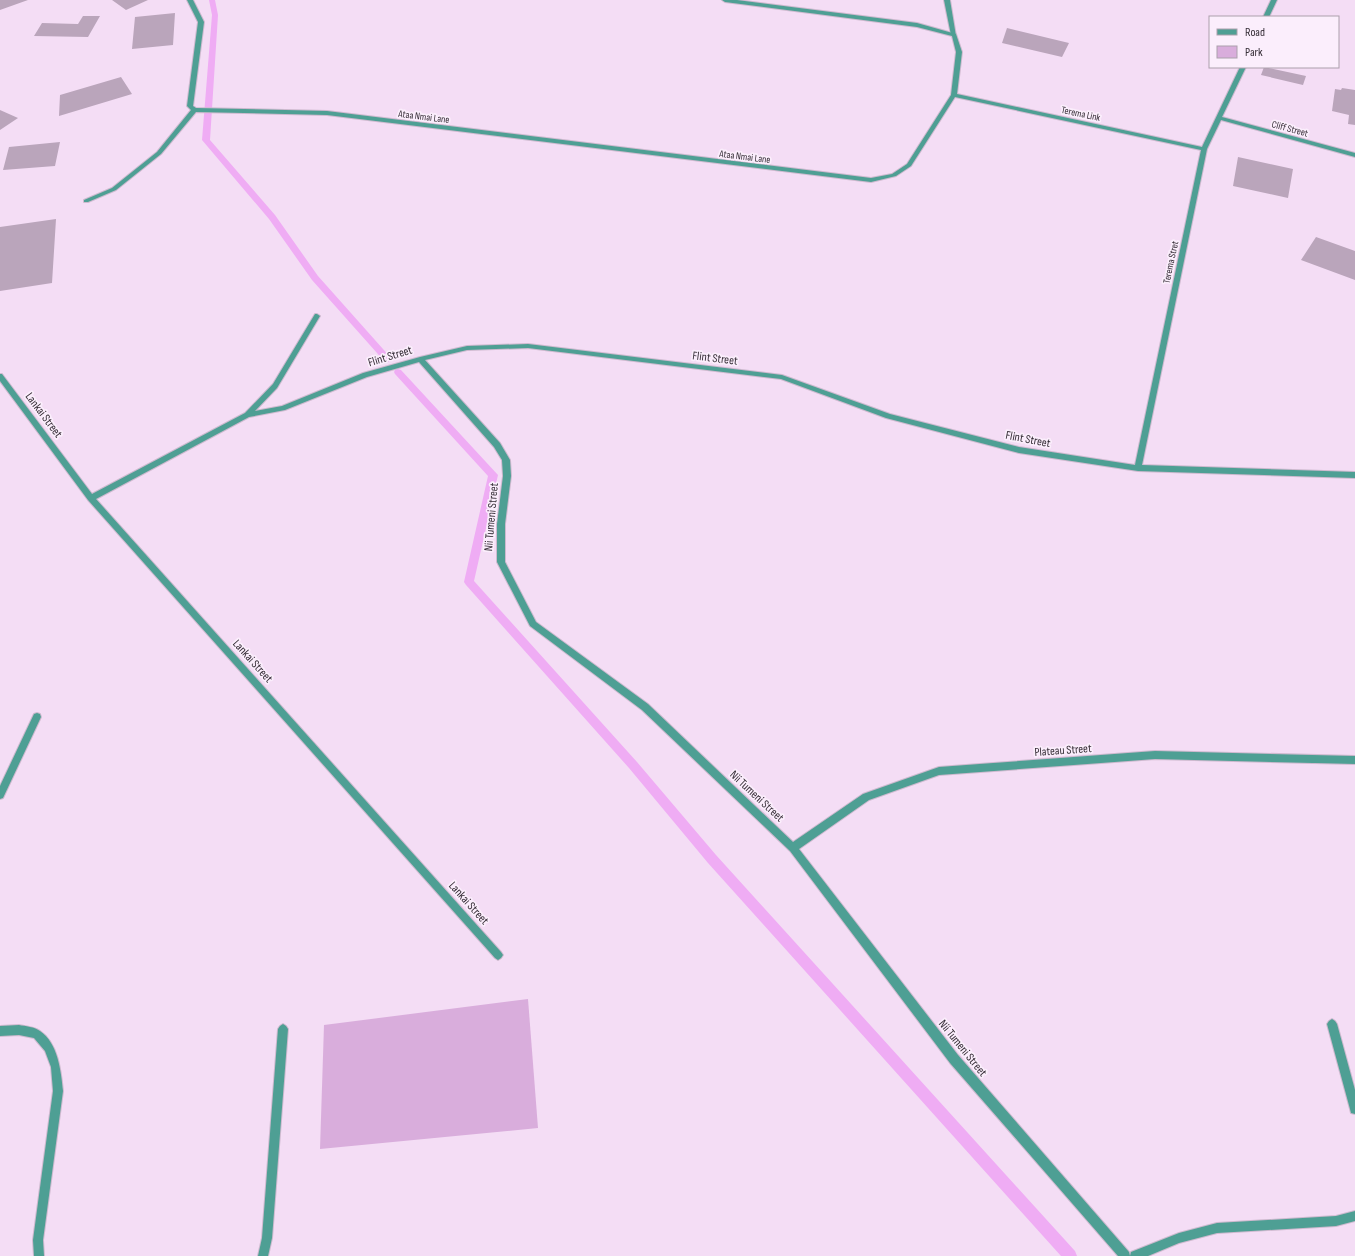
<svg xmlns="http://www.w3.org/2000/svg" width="1355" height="1256" font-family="'Sofia Sans Condensed',sans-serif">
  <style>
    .green { fill: #d9addc }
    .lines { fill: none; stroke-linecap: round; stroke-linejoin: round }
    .stream { fill: #efacf4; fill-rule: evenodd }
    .building { fill: #baa5bb }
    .service-casing { stroke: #cebacf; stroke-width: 2 }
    .minor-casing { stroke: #cebacf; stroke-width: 2 }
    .service { fill: #4e9f94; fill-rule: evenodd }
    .minor { fill: #4e9f94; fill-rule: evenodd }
    .labels { text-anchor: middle; stroke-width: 3.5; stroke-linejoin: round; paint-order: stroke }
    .far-street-label { font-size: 10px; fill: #342c35; stroke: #fbeefc }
    .street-label { font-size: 12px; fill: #342c35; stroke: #fbeefc }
  </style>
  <rect width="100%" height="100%" fill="#f4ddf5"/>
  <path class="green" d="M528 999 538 1128 320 1149 324 1025Z"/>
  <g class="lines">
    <path class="stream" d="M209 0H215L218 15 210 140 275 215 318 276 391 358 392 360 391 362H385L312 280 269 219 202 140 212 15Z
      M398 369 401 370 498 475 474 581 637 762 716 855 1075 1251 1077 1256H1061L708 863 629 768 466 585 464 582 488 476 395 374 394 372 395 370Z"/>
  </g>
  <path class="building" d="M0 0H28L0 10Z
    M112 0H148L126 10Z
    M175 13 173 45 132 49 135 17Z
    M83 16H100L88 37 34 36 42 23 78 24Z
    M1007 28 1069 43 1062 57 1002 43Z
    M1264 67 1306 76 1303 85 1261 75Z
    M121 77 132 94 59 116 60 95Z
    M1342 88 1355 90V125L1348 124 1349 115 1332 111 1335 89 1341 90Z
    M0 110 18 118 0 130Z
    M60 142 55 166 3 170 9 147Z
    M1238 157 1293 169 1288 198 1233 186Z
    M56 219 52 283 0 291V227Z
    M1316 237 1355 251V280L1301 260Z"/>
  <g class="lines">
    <defs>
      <path id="service" d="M944 0H950L956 36 951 35Z
        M37 713 40 714 41 717 3 798 0 799V786L34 714Z
        M1332 1019 1335 1021 1337 1024 1355 1090V1114L1351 1113 1350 1109 1327 1024 1329 1021Z
        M283 1024 286 1026 288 1029 272 1238 268 1256H258L262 1238 278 1029 280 1026Z
        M19 1025C25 1026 35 1027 40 1031 58 1043 61 1071 63 1091L43 1240 44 1256H34L33 1240 53 1091 51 1067 45 1051 34 1038 19 1035 0 1036V1026Z
        M1355 1211V1221L1336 1226 1217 1233 1179 1243 1148 1256H1130L1131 1252 1179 1233 1217 1223 1336 1216Z"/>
      <path id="minor" d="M187 0H193L204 22 193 106 196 108 327 111 871 178 892 174 907 164 951 95 956 52 952 36 917 27 725 2 722 0H737L917 23 956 34 962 52 957 94 1202 147 1240 67H1246L1222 117 1355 153V157L1221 120 1207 149 1142 465 1355 472V478L1138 471 1019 453 886 418 781 379 528 348 467 350 425 360 500 443 510 460 511 476 505 524V562L536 622 648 704 793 842 863 794 939 767 1155 751 1355 756V764L1155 759 939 775 869 800 799 849 958 1055 1129 1252 1130 1256H1118L950 1063 790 851 642 710 530 626 497 562V524L503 476 502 460 494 447 419 362 367 377 285 410 249 417 96 499 501 952 503 955 501 958 498 960 495 958 88 500 0 381V374H2L92 494 245 413 273 384 315 314H317L320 316 277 388 255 411 282 406 363 373 420 357 467 346 528 344 782 375 890 414 1019 447 1135 465 1201 150 955 97 911 166 896 176 871 182 327 115 196 112 161 154 116 190 88 202H84V200L112 188 157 152 191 110 187 106 198 22Z
        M1271 0H1277L1269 17H1263Z"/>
    </defs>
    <use href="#service" class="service-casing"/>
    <use href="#minor" class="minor-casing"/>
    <use href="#service" class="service"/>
    <use href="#minor" class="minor"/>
  </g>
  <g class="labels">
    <g class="far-street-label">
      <text transform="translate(1081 113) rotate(12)" y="4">Terema Link</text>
      <text transform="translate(424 116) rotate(7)" y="4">Ataa Nmai Lane</text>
      <text transform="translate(1290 128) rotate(15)" y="4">Cliff Street</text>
      <text transform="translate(745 156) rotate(7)" y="4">Ataa Nmai Lane</text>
      <text transform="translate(1170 262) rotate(-78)" y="4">Terema Stret</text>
    </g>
    <g class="street-label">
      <text transform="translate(390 356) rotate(-17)" y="4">Flint Street</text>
      <text transform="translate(715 358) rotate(7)" y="4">Flint Street</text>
      <text transform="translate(44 415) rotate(53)" y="4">Lankai Street</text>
      <text transform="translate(1028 439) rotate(11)" y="4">Flint Street</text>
      <text transform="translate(491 517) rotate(-85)" y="4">Nii Tumeni Street</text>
      <text transform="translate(253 661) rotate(48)" y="4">Lankai Street</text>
      <text transform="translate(1063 750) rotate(-4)" y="4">Plateau Street</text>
      <text transform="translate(757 796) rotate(43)" y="4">Nii Tumeni Street</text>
      <text transform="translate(469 903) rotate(48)" y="4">Lankai Street</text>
      <text transform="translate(963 1048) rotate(51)" y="4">Nii Tumeni Street</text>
    </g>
  </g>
  <rect x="1209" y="16" width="130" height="52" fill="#fbeefc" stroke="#aba0ac"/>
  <rect x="1217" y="29" width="20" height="6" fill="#4e9f94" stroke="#aba0ac"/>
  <text x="1245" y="36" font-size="12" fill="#342c35">Road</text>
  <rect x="1217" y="46" width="20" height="12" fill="#d9addc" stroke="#aba0ac"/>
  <text x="1245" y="56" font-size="12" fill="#342c35">Park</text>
</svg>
